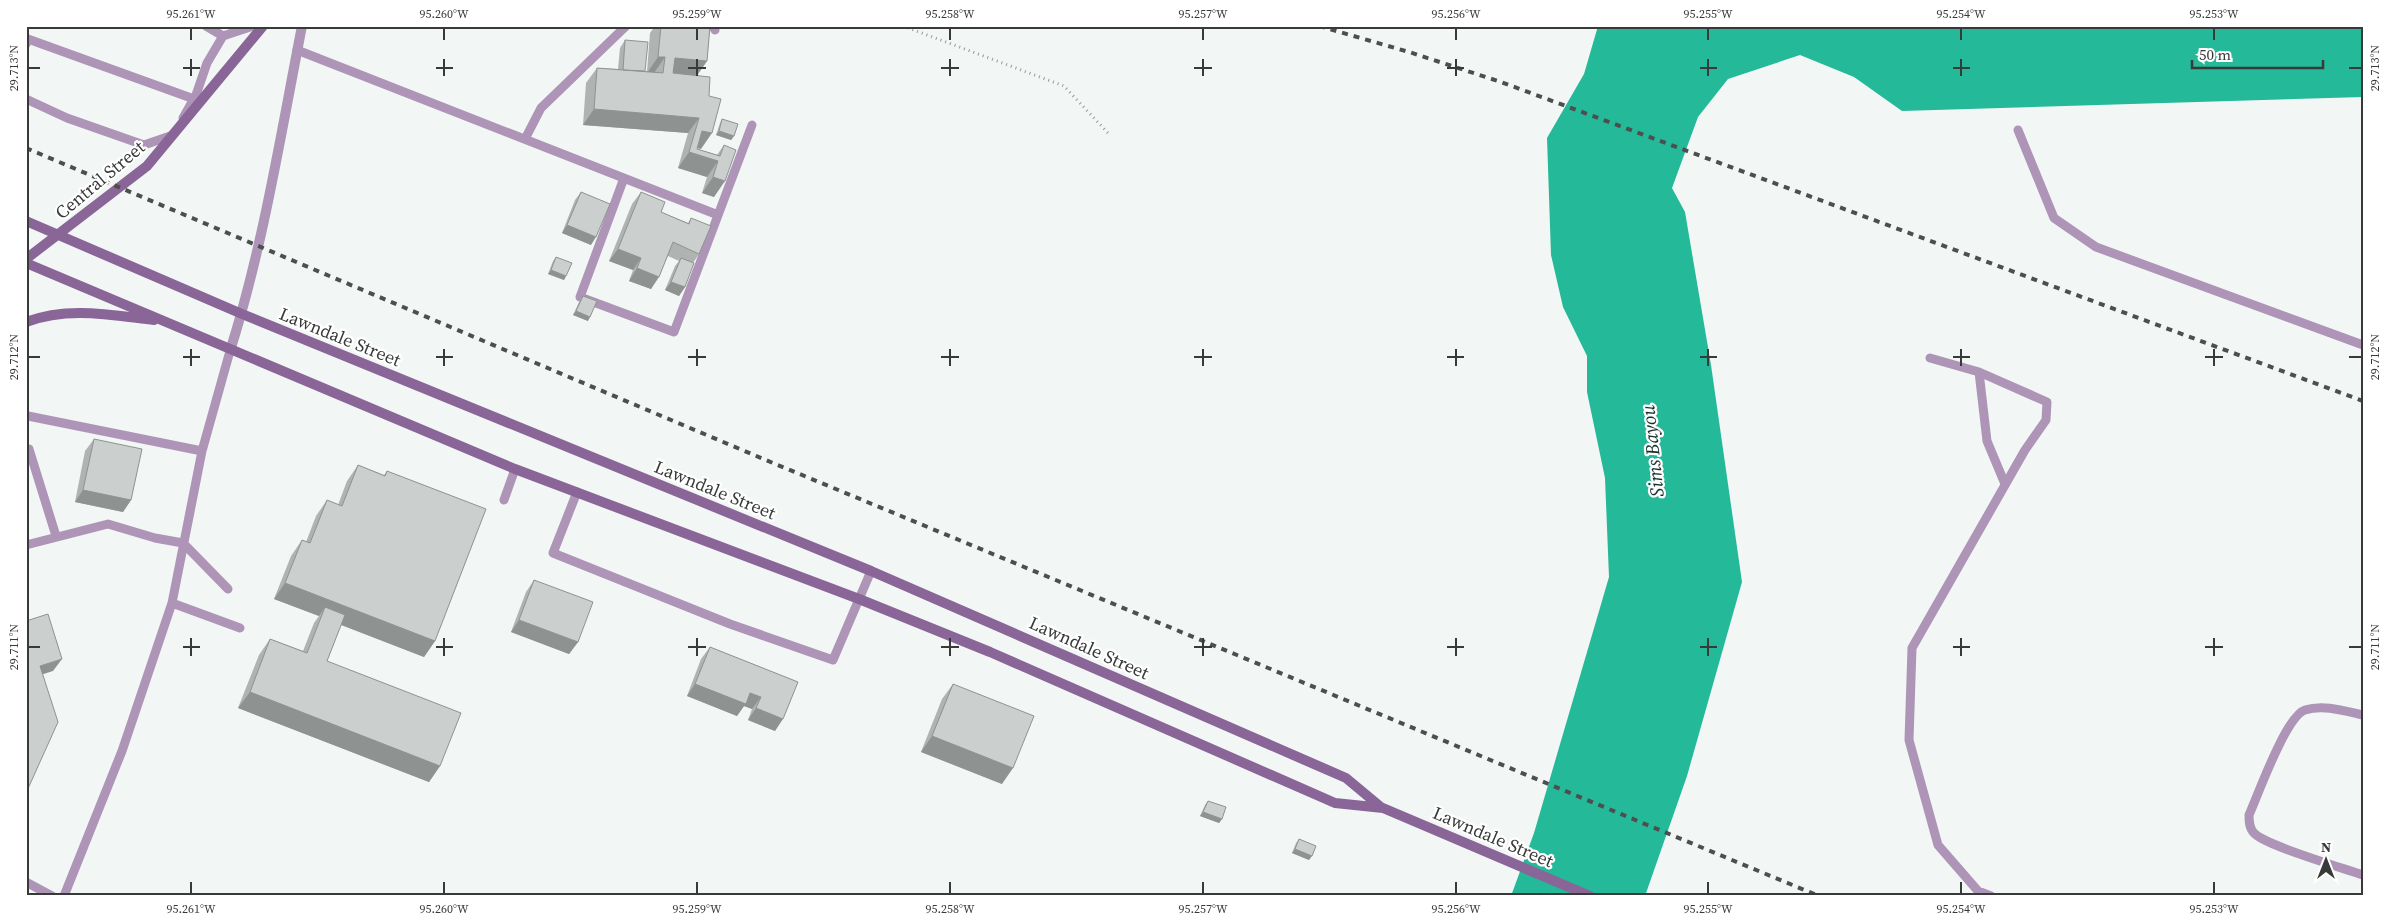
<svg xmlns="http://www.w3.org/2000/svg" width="2389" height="922" font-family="'Source Serif 4',serif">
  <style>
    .water { fill: #24b998 }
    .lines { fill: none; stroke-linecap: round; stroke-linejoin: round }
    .path { stroke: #979b99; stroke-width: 3; stroke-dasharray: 1 4; stroke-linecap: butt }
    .service { stroke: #ae95b8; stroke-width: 9 }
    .minor { stroke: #ae95b8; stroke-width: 10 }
    .secondary { stroke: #8a6598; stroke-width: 10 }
    .rail { stroke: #4d4f4e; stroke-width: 4; stroke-dasharray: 6 6; stroke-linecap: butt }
    .wall { fill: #afb3b2 }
    .shaded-wall { fill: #8e9291 }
    .building { fill: #cbd0cf; stroke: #8e9291 }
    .ticks { fill: none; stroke: #383a39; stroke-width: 2 }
    .labels { text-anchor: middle; stroke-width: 4.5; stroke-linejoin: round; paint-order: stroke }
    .street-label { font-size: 18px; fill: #383a39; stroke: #fff }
    .water-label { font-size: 19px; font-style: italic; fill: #182f28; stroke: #fff }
    .neatline { fill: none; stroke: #383a39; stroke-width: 2 }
    .ticks-label { font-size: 12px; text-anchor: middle; fill: #383a39 }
  </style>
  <rect width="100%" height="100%" fill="#f2f7f5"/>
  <path class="water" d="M1598 26H2363V97L1902 111 1854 77 1800 55 1728 79 1698 117 1672 188 1685 212 1711 365 1742 582 1687 776 1645 896H1511L1534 833 1609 577 1605 478 1587 392V356L1563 307 1551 255 1547 138 1584 74Z"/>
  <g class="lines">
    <path class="path" d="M903 26 1064 86 1108 133"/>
    <path class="service" d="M206 26 223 36
      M713 26 715 30
      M26 44 28 39 194 99
      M297 50 718 215
      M26 99 67 118 144 145 173 135
      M183 118 196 95 207 63 223 36 253 26
      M2018 130 2054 218 2096 247 2363 345
      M525 139 541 108 626 26
      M624 178 580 297 674 332 752 125
      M1930 358 1979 372 2047 402 2046 420 2025 450 1912 648 1909 740 1938 845 1978 891 1991 896
      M1979 372 1987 441 2005 484
      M28 416 202 451
      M26 449H29L56 536
      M577 492 553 553 730 624 833 660 871 571
      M504 500 515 469
      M26 545 108 524 155 538 183 543 228 589
      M172 603 240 628
      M2363 715C2345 711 2323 704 2305 710 2286 716 2258 795 2249 815 2249 821 2249 828 2254 833 2264 845 2343 868 2363 875
      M26 882 52 896
      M64 896 122 751 172 603 202 451 230 351"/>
    <path class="minor" d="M230 351C263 247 281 133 302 26"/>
    <path class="secondary" d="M26 221 242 314 871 571 1346 778 1382 808
      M26 259 147 166 263 26
      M26 263 515 469 859 599 990 652 1335 803 1383 808 1590 896
      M26 322C68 306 111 315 154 320"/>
    <path class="rail" d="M1319 26 1409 52 1501 82 2363 401
      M26 148 773 463 1819 896"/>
  </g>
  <path class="wall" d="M655 26H710L707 61 697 75 701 149 697 148V149L717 155 724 145 714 197 702 193 707 177 678 168 688 133 583 125 586 83 597 68 618 69 620 48 625 40 645 71H647L650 33Z
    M722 119 734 136 731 140 716 135 720 123Z
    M581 192 591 245 562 233 575 200Z
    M641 192 661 212 688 223 691 218 699 254 693 263 685 287 679 296 665 290 675 266 679 261 668 256 651 289 629 281 633 270 609 261 632 204Z
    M556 257 566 276 564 280 548 274 553 261Z
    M583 296 588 321 573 315 580 300Z
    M94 439 131 500 123 512 75 502 85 451Z
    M358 465 384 475 387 471 435 641 424 657 341 625 327 661 440 766 429 782 238 708 259 655 270 639 303 651 314 623 319 616 274 599 291 556 302 540 306 542 316 516 327 500 338 505 347 481Z
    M534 580 578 642 569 654 511 632 526 592Z
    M710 647 798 682 775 731 748 720 752 709 744 706 737 716 687 696 701 659Z
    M953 684 1002 784 921 752 942 699Z
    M1208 801 1222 819 1219 823 1200 816 1205 805Z
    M1299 839 1309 860 1292 853 1296 843Z"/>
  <path class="shaded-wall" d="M658 57H665L654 73H647Z
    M675 58 707 61 696 77 663 74Z
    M594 109 699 118 688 133 583 125Z
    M702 131 712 133 701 149 691 146Z
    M719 131 734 136 731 140 716 135Z
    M689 152 718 161 707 177 678 168Z
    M713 177 725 181 714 197 702 193Z
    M567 225 596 237 591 245 562 233Z
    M618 249 641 258 633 270 609 261Z
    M637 268 659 277 651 289 629 281Z
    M551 270 566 276 564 280 548 274Z
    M671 282 685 287 679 296 665 290Z
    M576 311 590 317 588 321 573 315Z
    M83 490 131 500 123 512 75 502Z
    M285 583 435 641 424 657 321 617 325 607 319 616 274 599Z
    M519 620 578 642 569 654 511 632Z
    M62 659 53 671 31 678 40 666Z
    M695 684 750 693 761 697 752 709 744 706 737 716 687 696Z
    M250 692 440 766 429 782 238 708Z
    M756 708 783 719 775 731 748 720Z
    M932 736 1013 768 1002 784 921 752Z
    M1203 812 1222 819 1219 823 1200 816Z
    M1295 849 1312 856 1309 860 1292 853Z"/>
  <path class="building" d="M661 26H710L707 61 675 58 673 73 710 77 709 96 721 99 712 133 702 131 697 149 720 156 724 145 736 150 725 181 713 177 718 161 689 152 699 118 594 109 597 68 663 73 665 57H658Z
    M625 40 648 42 645 71 623 70Z
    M722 119 738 124 734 136 719 131Z
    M581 192 610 204 596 237 567 225Z
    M641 192 665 202 661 212 689 224 691 218 711 226 699 254 673 242 659 277 637 268 641 258 618 249Z
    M556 257 572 263 566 276 551 270Z
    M681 258 694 263 685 287 671 282Z
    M583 296 597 301 590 317 576 311Z
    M94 439 142 449 131 500 83 490Z
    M358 465 385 476 387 471 486 509 435 641 285 583 302 540 310 543 327 500 342 506Z
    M534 580 593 602 578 642 519 620Z
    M325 607 345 615 327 661 461 713 440 766 250 692 270 639 307 653Z
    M48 614 62 659 40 666 58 722 26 793V722L27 720 26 717V621Z
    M710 647 798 682 783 719 756 708 761 697 750 693 746 704 695 684Z
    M953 684 1034 716 1013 768 932 736Z
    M1208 801 1226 807 1222 819 1203 812Z
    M1299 839 1316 846 1312 856 1295 849Z"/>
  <path class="ticks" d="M191 28V40M444 28V40M697 28V40M950 28V40M1203 28V40M1456 28V40M1708 28V40M1961 28V40M2214 28V40M191 59V76M444 59V76M697 59V76M950 59V76M1203 59V76M1456 59V76M1708 59V76M1961 59V76M28 68H40M183 68H200M436 68H453M688 68H706M941 68H959M1194 68H1212M1447 68H1464M1700 68H1717M1953 68H1970M2349 68H2362M191 349V366M444 349V366M697 349V366M950 349V366M1203 349V366M1456 349V366M1708 349V366M1961 349V366M2214 349V366M28 357H40M183 357H200M436 357H453M688 357H706M941 357H959M1194 357H1212M1447 357H1464M1700 357H1717M1953 357H1970M2205 357H2223M2349 357H2362M191 638V656M444 638V656M697 638V656M950 638V656M1203 638V656M1456 638V656M1708 638V656M1961 638V656M2214 638V656M28 647H40M183 647H200M436 647H453M688 647H706M941 647H959M1194 647H1212M1447 647H1464M1700 647H1717M1953 647H1970M2205 647H2223M2349 647H2362M191 882V894M444 882V894M697 882V894M950 882V894M1203 882V894M1456 882V894M1708 882V894M1961 882V894M2214 882V894"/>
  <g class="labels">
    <g class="street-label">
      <text transform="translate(100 180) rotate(-40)" y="6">Central Street</text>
      <text transform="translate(340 337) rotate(22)" y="6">Lawndale Street</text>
      <text transform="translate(715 490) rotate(22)" y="6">Lawndale Street</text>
      <text transform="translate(1089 648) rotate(24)" y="6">Lawndale Street</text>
      <text transform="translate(1493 837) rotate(23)" y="6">Lawndale Street</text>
    </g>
    <g class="water-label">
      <text transform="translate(1652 451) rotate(-96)" y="7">Sims Bayou</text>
    </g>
  </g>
  <rect width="2389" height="922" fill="none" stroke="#ffffff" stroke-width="55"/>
  <g transform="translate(2326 860)" stroke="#ffffff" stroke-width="4" paint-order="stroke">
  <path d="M0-4L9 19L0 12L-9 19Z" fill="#383a39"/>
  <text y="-8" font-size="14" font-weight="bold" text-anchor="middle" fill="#383a39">N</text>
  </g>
  <path d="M2192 60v8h131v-8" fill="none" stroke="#383a39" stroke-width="2.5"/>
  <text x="2199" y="60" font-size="15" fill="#383a39" stroke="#ffffff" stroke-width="4" paint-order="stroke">50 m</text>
  <rect x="28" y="28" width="2334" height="866" class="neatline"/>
  <g class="ticks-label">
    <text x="191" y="18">95.261°W</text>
    <text x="444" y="18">95.260°W</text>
    <text x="697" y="18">95.259°W</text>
    <text x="950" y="18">95.258°W</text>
    <text x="1203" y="18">95.257°W</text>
    <text x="1456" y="18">95.256°W</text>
    <text x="1708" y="18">95.255°W</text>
    <text x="1961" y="18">95.254°W</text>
    <text x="2214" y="18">95.253°W</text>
    <text transform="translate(14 68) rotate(-90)" y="4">29.713°N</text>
    <text transform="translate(2375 68) rotate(-90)" y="4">29.713°N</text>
    <text transform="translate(14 357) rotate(-90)" y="4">29.712°N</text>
    <text transform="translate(2375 357) rotate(-90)" y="4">29.712°N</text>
    <text transform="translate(14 647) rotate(-90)" y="4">29.711°N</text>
    <text transform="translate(2375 647) rotate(-90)" y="4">29.711°N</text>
    <text x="191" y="913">95.261°W</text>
    <text x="444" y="913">95.260°W</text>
    <text x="697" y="913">95.259°W</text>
    <text x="950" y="913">95.258°W</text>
    <text x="1203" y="913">95.257°W</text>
    <text x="1456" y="913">95.256°W</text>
    <text x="1708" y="913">95.255°W</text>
    <text x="1961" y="913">95.254°W</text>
    <text x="2214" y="913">95.253°W</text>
  </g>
</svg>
